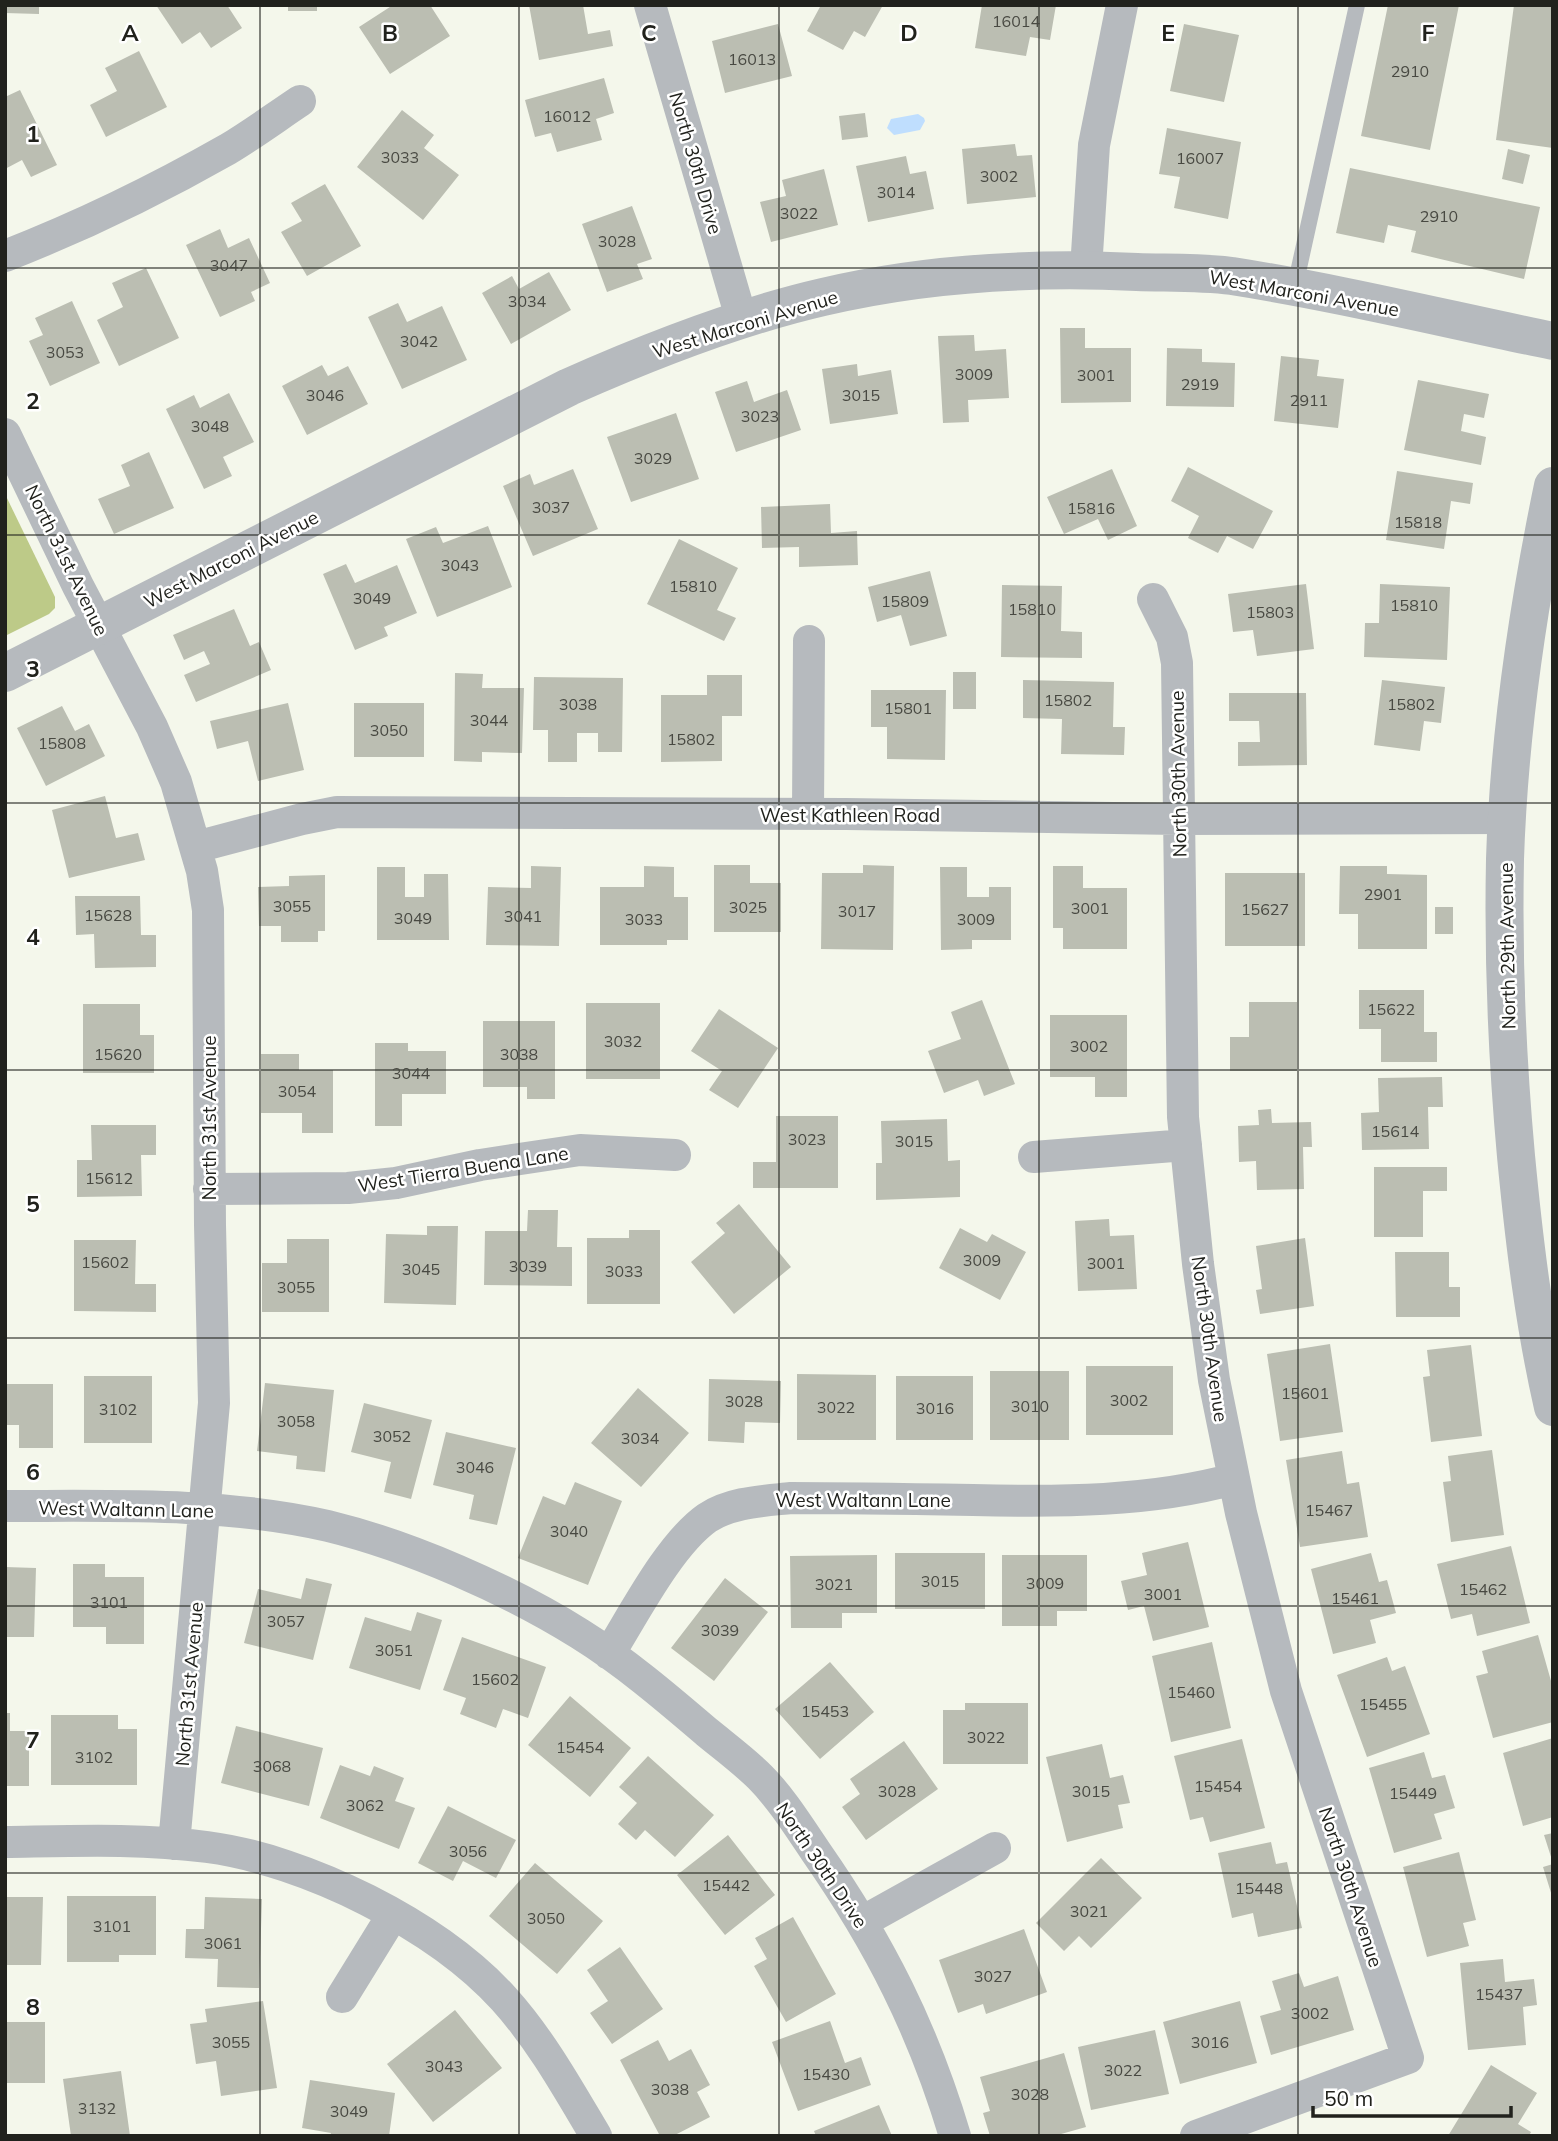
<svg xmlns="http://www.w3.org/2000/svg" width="1558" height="2141" font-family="Mulish,sans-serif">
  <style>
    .green { fill: #bdca88 }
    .water { fill: #bfdefe }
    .building { fill: #bbbeb2 }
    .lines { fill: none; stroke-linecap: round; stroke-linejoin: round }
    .service { stroke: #b6babe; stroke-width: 16 }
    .minor { stroke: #b6babe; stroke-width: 32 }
    .tertiary { stroke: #b6babe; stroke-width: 38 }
    .grid { fill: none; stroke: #21221d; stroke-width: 2; stroke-opacity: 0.55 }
    .labels { text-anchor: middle; stroke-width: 5; stroke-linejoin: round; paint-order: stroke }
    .number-label { font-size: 16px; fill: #484942 }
    .street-label { font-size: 19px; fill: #21221d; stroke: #fff }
    .grid-label { font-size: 23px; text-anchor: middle; font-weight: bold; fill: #21221d; stroke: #fff; stroke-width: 5; stroke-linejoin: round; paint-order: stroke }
  </style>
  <rect width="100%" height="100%" fill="#f4f7eb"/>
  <path class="green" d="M5 494 55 597V608L49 614 5 636Z"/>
  <path class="water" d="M918 114 924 118 925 121 920 130 894 135 887 128 891 119Z"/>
  <path class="building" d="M5 5H39V14L5 13Z
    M156 5H227L242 28 211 48 200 32 182 44Z
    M288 5H317V11H288Z
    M393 5H430L450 36 390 74 359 27Z
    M529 5H583L588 34 610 30 613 46 539 60Z
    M821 5H883L865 37 854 31 843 50 807 31Z
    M982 5H1056L1050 40 1030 37 1026 56 975 48Z
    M1388 5H1459L1430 150 1361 136Z
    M1514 5H1553V148L1496 140Z
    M778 24 792 76 725 93 712 41Z
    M1184 24 1239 35 1224 102 1170 91Z
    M139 51 167 107 106 137 90 105 117 91 105 68Z
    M604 78 614 113 596 119 602 140 557 152 551 133 535 137 525 100Z
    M20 90 57 165 31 177 22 160 5 169V97Z
    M402 110 434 135 424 148 459 175 423 220 357 167Z
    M865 113 868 137 842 140 839 116Z
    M1167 128 1241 142 1228 219 1174 208 1180 177 1159 174Z
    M1015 144 1017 156 1032 155 1036 197 967 204 962 149Z
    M1508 149 1530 155 1523 184 1502 179Z
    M906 156 910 174 926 171 934 209 868 222 856 166Z
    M1350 168 1540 207 1524 279 1411 252 1416 231 1388 225 1384 243 1336 233Z
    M824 169 838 225 771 242 760 202 786 196 782 180Z
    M325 184 361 246 307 276 281 232 302 221 291 203Z
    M632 206 652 259 637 264 643 279 607 292 582 224Z
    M220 229 228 248 249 238 270 283 251 292 255 301 220 317 186 245Z
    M146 268 179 338 119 366 97 320 123 307 112 283Z
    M549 272 571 310 511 344 482 293 512 276 519 289Z
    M72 301 100 363 50 386 29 341 43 335 35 318Z
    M398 303 407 322 442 306 467 360 402 389 368 317Z
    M1060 328H1085V348H1131V402L1061 403Z
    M974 335 975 351 1006 349 1009 398 968 400 969 422 943 423 938 336Z
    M1167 348 1202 349V362L1235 363 1234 407 1166 406Z
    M1281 356 1319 360 1317 376 1344 379 1338 428 1274 421Z
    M857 364 858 376 891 370 898 414 830 424 822 369Z
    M322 365 328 376 348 366 368 404 307 435 282 386Z
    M1418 380 1489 394 1484 418 1464 414 1461 431 1486 437 1481 465 1404 450Z
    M747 381 754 402 787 390 801 430 736 452 715 392Z
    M229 393 254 442 223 457 232 476 204 489 166 409 194 395 200 408Z
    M676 413 699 479 631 502 607 437Z
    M149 452 174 508 114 534 98 499 130 486 121 465Z
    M1188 467 1273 511 1253 549 1227 536 1218 553 1188 538 1199 516 1171 501Z
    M573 469 598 529 533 556 503 486 530 474 534 485Z
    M1112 469 1137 526 1108 540 1098 519 1064 534 1047 497Z
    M1397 471 1473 483 1470 504 1451 501 1444 549 1386 540Z
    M830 504 831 533 857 531 858 565 799 567V547L762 548 761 507Z
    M488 526 512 587 437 617 406 539 436 527 443 543Z
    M679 539 738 568 717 610 736 618 724 641 647 604Z
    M346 564 355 583 397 565 417 613 384 627 388 636 355 650 323 574Z
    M930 571 947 636 910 646 901 615 877 622 868 587Z
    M1306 584 1314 649 1257 656 1253 630 1233 632 1228 594Z
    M1380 584 1450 587 1447 660 1364 657 1365 623H1379Z
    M1002 585 1062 586 1061 631 1082 632V658L1001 657Z
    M234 609 250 646 259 642 271 670 196 702 184 675 210 664 204 651 184 660 173 635Z
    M953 672H976V709H953Z
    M455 673 483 674 482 688H524L522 753 482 752V762L454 761Z
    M707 675H742V716H722V761L661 762V695H707Z
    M534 677 623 678 622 752H598V733H577V762H548V730H533Z
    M1023 680 1114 682 1113 727H1125L1124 755 1061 754 1062 719 1023 718Z
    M1382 680 1445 687 1441 723 1424 721 1420 751 1374 745Z
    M871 690H946L945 760 887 759V727H871Z
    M1229 693H1306L1307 765 1238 766V742H1260L1259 721H1229Z
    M288 703 304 770 258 781 248 741 217 749 210 721Z
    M354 703H424V757H354Z
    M62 706 75 731 89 724 105 756 46 786 17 728Z
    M105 796 116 838 138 833 145 860 69 878 52 810Z
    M714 865H750V883H781V932H714Z
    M863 865 894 866 893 950 821 949 822 873H863Z
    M531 866 561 867 559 946 486 945 488 887 531 888Z
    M644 866 674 867V897H688V940H667V945H600V887H644Z
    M1053 866H1083V888H1127V949H1063V928H1053Z
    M1340 866H1387V874L1427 875V949H1358V914H1339Z
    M377 867H405V897H424V874H448L449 940H377Z
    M940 867H967V897H989V887H1011V940H972V949L941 950Z
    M1225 873H1305V946H1225Z
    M325 875V931H318V942H281V926H259L258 887 289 886V876Z
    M75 896H140L141 935H156V967L95 968 94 934 76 935Z
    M1435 907H1453V934H1435Z
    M1359 990H1424V1032H1437V1062H1381V1029H1359Z
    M982 1000 1015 1084 984 1096 978 1080 944 1093 928 1051 961 1039 951 1012Z
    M1249 1002H1297V1071H1230V1037H1249Z
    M586 1003H660V1079H586Z
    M83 1004H140V1035H154V1073H83Z
    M719 1009 778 1048 738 1108 709 1090 722 1071 691 1051Z
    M1050 1015H1127V1097H1095V1077H1050Z
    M483 1021H555V1099H527V1087H483Z
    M375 1043H408V1051H446V1094H402V1126H375Z
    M261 1054H299V1070H333V1133H302V1113H261Z
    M1442 1077 1443 1107H1428L1429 1149 1362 1150 1361 1113 1379 1112 1378 1078Z
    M1271 1109 1272 1123 1311 1122 1312 1147H1303L1304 1189 1257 1190 1256 1161 1239 1162 1238 1126 1259 1125 1258 1110Z
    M776 1116H838V1188H753V1162H776Z
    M947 1119 948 1161 960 1160V1197L876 1200V1163H882L881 1121Z
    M91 1125H156V1155H141L142 1196 77 1197V1160H92Z
    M1374 1167H1447V1191H1423V1237H1374Z
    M739 1204 791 1267 734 1314 691 1262 725 1233 716 1223Z
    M528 1210H558L557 1247H572V1286L484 1285 485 1231H527Z
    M1109 1219 1110 1236 1134 1235 1137 1289 1078 1291 1075 1221Z
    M427 1226H458L456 1305 384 1303 386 1234 427 1235Z
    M960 1228 987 1242 992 1234 1026 1252 1000 1300 939 1268Z
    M629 1230H660V1304H587V1238H629Z
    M1305 1238 1314 1306 1260 1314 1256 1290 1262 1289 1256 1246Z
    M287 1239H329V1312H262V1263H287Z
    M74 1240H136L135 1284H156V1312L74 1311Z
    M1395 1252H1449V1287H1460V1317H1396Z
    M1330 1344 1343 1432 1280 1441 1267 1354Z
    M1471 1345 1482 1436 1431 1442 1423 1377 1430 1376 1427 1350Z
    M1086 1366H1173V1435H1086Z
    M990 1371H1069V1440H990Z
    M797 1374 876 1375V1440H797Z
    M84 1376H152V1443H84Z
    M896 1376H973V1440H896Z
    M709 1379 781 1381 780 1423 745 1422 744 1443 708 1441Z
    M265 1383 334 1390 325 1472 296 1469 297 1456 257 1451Z
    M5 1384H53V1448H19V1425H5Z
    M638 1388 689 1433 641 1487 591 1443Z
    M364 1403 432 1420 411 1499 384 1492 391 1462 351 1452Z
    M446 1432 516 1448 497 1525 469 1519 474 1495 433 1485Z
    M1492 1450 1504 1535 1451 1542 1443 1482 1451 1481 1448 1456Z
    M1342 1451 1347 1484 1359 1482 1368 1537 1300 1547 1286 1460Z
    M575 1482 622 1501 588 1585 518 1558 543 1496 565 1505Z
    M1188 1542 1209 1627 1153 1641 1144 1606 1128 1610 1121 1581 1147 1575 1142 1553Z
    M1511 1546 1530 1623 1477 1636 1472 1614 1451 1619 1437 1564Z
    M895 1553H985V1609H895Z
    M1371 1553 1379 1582 1387 1580 1396 1613 1370 1620 1376 1643 1333 1654 1311 1569Z
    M877 1555V1613H842V1628H791L790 1556Z
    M1002 1555H1087V1611H1057V1626H1002Z
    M73 1564H105V1577H144V1644H106V1627H73Z
    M5 1567 36 1568 34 1637H5Z
    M306 1578 332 1584 313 1660 244 1643 258 1589 301 1599Z
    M725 1578 768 1612 714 1681 671 1648Z
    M417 1612 442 1620 420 1690 349 1668 365 1617 411 1631Z
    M1538 1635 1553 1688V1722L1493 1738 1476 1676 1488 1673 1482 1651Z
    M462 1637 546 1667 528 1718 503 1709 496 1728 460 1714 466 1698 443 1690Z
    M1212 1642 1231 1728 1171 1742 1152 1656Z
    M1387 1657 1392 1671 1405 1666 1430 1734 1367 1757 1337 1675Z
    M830 1662 874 1712 820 1759 775 1709Z
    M570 1696 631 1748 590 1797 528 1745Z
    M965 1703H1028V1764H943V1710H965Z
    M5 1713H10V1731H29V1786H5Z
    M51 1715H118V1729H137V1785H51Z
    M236 1726 323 1748 309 1806 221 1783Z
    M1553 1738V1817L1523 1826 1503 1753Z
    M1242 1739 1265 1828 1210 1842 1203 1817 1190 1820 1174 1756Z
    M904 1741 938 1789 866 1840 842 1807 860 1794 850 1779Z
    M1102 1744 1110 1778 1123 1775 1130 1803 1118 1805 1123 1828 1067 1842 1046 1757Z
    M1424 1752 1432 1778 1445 1775 1455 1808 1434 1814 1442 1839 1394 1853 1369 1768Z
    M648 1756 714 1815 675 1857 645 1830 636 1840 618 1824 637 1803 619 1787Z
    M340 1765 370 1776 374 1766 404 1778 395 1801 415 1808 399 1849 320 1818Z
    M448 1806 516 1840 496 1878 463 1861 453 1881 418 1863Z
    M1553 1833V1860H1552L1544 1835Z
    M728 1835 775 1895 725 1935 677 1875Z
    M1271 1842 1276 1864 1287 1862 1302 1928 1258 1937 1253 1913 1232 1918 1218 1853Z
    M1459 1852 1476 1920 1463 1923 1469 1946 1427 1957 1403 1867Z
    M1101 1858 1142 1898 1091 1948 1079 1936 1064 1951 1036 1923Z
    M535 1863 603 1921 557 1974 489 1916Z
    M1553 1864V1896H1552L1543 1867Z
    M67 1896H156V1955H119V1962H67Z
    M5 1897H43L41 1965H5Z
    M205 1897 262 1899 259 1988 217 1987 218 1959 185 1958 186 1929H204Z
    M793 1917 836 1994 786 2022 754 1966 767 1959 755 1938Z
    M1024 1929 1047 1992 986 2014 983 2004 958 2013 939 1960Z
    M620 1947 663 2009 612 2044 590 2013 608 2001 587 1970Z
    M1503 1959 1505 1982 1534 1979 1537 2005 1523 2007 1526 2045 1468 2050 1460 1963Z
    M1299 1973 1304 1987 1338 1976 1354 2030 1271 2055 1260 2016 1281 2010 1272 1981Z
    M263 2001 277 2088 221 2096 216 2061 196 2064 190 2024 207 2022 205 2009Z
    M1240 2001 1257 2063 1180 2084 1163 2022Z
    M455 2010 502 2068 433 2122 387 2064Z
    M830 2021 845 2063 861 2057 871 2085 798 2111 772 2042Z
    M5 2022H45V2083H5Z
    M1155 2030 1169 2094 1091 2110 1078 2047Z
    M658 2040 669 2061 691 2049 710 2085 697 2092 710 2117 673 2136H660L620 2060Z
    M1064 2053 1086 2127 1054 2136H990L983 2113 990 2111 980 2077Z
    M1491 2065 1537 2093 1518 2124 1531 2132 1529 2136H1448Z
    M121 2071 130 2136H71L63 2079Z
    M310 2080 395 2093 389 2136H330L331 2133 302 2128Z
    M879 2105 892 2136H816L814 2131Z"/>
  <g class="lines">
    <path class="service" d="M1295 286 1357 5"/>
    <path class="minor" d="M650 5 742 321
      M5 256C82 226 156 190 228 149 253 134 276 117 300 101
      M1086 269 1094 145 1122 5
      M5 434 78 586 152 727 176 782 202 871 208 910 210 1225 214 1403 174 1844
      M1153 599 1172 637 1177 663 1183 1117 1198 1264 1214 1380 1241 1513 1286 1691 1408 2058 1196 2136
      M808 814 809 641
      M196 847 302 819 337 812 846 814 1179 819 1508 818
      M1034 1157 1186 1145
      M209 1189 348 1188 396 1183 480 1165 580 1150 675 1155
      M5 1506C113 1506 222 1502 328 1526 410 1546 508 1589 580 1634 625 1662 667 1698 708 1733 725 1747 744 1761 760 1777 781 1798 799 1827 816 1852 880 1944 923 2029 955 2136
      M609 1654C634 1614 669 1545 707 1518 731 1502 763 1501 791 1498 851 1498 912 1499 973 1500 1060 1502 1149 1502 1234 1479
      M5 1842C72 1841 140 1838 207 1847 306 1860 437 1925 504 1999 541 2040 568 2089 596 2136
      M862 1922 995 1848
      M342 1997 392 1916"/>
    <path class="tertiary" d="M1553 486C1528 606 1509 736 1505 859 1503 958 1507 1057 1516 1156 1524 1240 1534 1324 1553 1407
      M5 673 569 387C650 351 736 317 823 297 925 273 1032 267 1137 272 1168 273 1201 272 1232 276 1340 293 1446 319 1553 341"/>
  </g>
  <path class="grid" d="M260 5V2136M519 5V2136M779 5V2136M1039 5V2136M1298 5V2136M5 268H1553M5 535H1553M5 803H1553M5 1070H1553M5 1338H1553M5 1606H1553M5 1873H1553"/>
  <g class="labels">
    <g class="number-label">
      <text x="1016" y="27">16014</text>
      <text x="752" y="65">16013</text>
      <text x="1410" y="77">2910</text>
      <text x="567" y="122">16012</text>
      <text x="400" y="163">3033</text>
      <text x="1200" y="164">16007</text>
      <text x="999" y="182">3002</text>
      <text x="896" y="198">3014</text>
      <text x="799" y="219">3022</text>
      <text x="1439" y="222">2910</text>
      <text x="617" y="247">3028</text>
      <text x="229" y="271">3047</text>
      <text x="527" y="307">3034</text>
      <text x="419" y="347">3042</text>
      <text x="65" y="358">3053</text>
      <text x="974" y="380">3009</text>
      <text x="1096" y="381">3001</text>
      <text x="1200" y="390">2919</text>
      <text x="325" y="401">3046</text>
      <text x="861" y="401">3015</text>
      <text x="1309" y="406">2911</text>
      <text x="760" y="422">3023</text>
      <text x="210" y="432">3048</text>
      <text x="653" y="464">3029</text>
      <text x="551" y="513">3037</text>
      <text x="1091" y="514">15816</text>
      <text x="1418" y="528">15818</text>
      <text x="460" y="571">3043</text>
      <text x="693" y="592">15810</text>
      <text x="372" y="604">3049</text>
      <text x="905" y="607">15809</text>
      <text x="1414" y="611">15810</text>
      <text x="1032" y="615">15810</text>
      <text x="1270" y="618">15803</text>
      <text x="1068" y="706">15802</text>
      <text x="578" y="710">3038</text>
      <text x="1411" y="710">15802</text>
      <text x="908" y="714">15801</text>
      <text x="489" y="726">3044</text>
      <text x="389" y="736">3050</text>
      <text x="691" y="745">15802</text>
      <text x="62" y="749">15808</text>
      <text x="1383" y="900">2901</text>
      <text x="292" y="912">3055</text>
      <text x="748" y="913">3025</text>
      <text x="1090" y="914">3001</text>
      <text x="1265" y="915">15627</text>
      <text x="857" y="917">3017</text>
      <text x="108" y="921">15628</text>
      <text x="523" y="922">3041</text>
      <text x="413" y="924">3049</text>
      <text x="644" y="925">3033</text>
      <text x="976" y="925">3009</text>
      <text x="1391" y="1015">15622</text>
      <text x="623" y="1047">3032</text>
      <text x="1089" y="1052">3002</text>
      <text x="118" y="1060">15620</text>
      <text x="519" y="1060">3038</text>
      <text x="411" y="1079">3044</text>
      <text x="297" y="1097">3054</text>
      <text x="1395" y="1137">15614</text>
      <text x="807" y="1145">3023</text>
      <text x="914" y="1147">3015</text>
      <text x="109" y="1184">15612</text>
      <text x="982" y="1266">3009</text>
      <text x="105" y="1268">15602</text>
      <text x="1106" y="1269">3001</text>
      <text x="528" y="1272">3039</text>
      <text x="421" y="1275">3045</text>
      <text x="624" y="1277">3033</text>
      <text x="296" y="1293">3055</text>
      <text x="1305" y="1399">15601</text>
      <text x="1129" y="1406">3002</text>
      <text x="744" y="1407">3028</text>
      <text x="1030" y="1412">3010</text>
      <text x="836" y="1413">3022</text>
      <text x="935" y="1414">3016</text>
      <text x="118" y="1415">3102</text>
      <text x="296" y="1427">3058</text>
      <text x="392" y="1442">3052</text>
      <text x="640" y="1444">3034</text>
      <text x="475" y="1473">3046</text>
      <text x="1329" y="1516">15467</text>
      <text x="569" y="1537">3040</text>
      <text x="940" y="1587">3015</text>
      <text x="1045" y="1589">3009</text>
      <text x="834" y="1590">3021</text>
      <text x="1483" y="1595">15462</text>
      <text x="1163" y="1600">3001</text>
      <text x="1355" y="1604">15461</text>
      <text x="109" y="1608">3101</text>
      <text x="286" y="1627">3057</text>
      <text x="720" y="1636">3039</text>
      <text x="394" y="1656">3051</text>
      <text x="495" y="1685">15602</text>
      <text x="1191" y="1698">15460</text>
      <text x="1383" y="1710">15455</text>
      <text x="825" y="1717">15453</text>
      <text x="986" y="1743">3022</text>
      <text x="580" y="1753">15454</text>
      <text x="94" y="1763">3102</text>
      <text x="272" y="1772">3068</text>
      <text x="1218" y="1792">15454</text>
      <text x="897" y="1797">3028</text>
      <text x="1091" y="1797">3015</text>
      <text x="1413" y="1799">15449</text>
      <text x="365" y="1811">3062</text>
      <text x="468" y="1857">3056</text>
      <text x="726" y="1891">15442</text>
      <text x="1259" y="1894">15448</text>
      <text x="1089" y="1917">3021</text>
      <text x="546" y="1924">3050</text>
      <text x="112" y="1932">3101</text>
      <text x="223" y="1949">3061</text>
      <text x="993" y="1982">3027</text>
      <text x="1499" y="2000">15437</text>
      <text x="1310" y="2019">3002</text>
      <text x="231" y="2048">3055</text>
      <text x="1210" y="2048">3016</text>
      <text x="444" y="2072">3043</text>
      <text x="1123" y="2076">3022</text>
      <text x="826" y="2080">15430</text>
      <text x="670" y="2095">3038</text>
      <text x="1030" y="2100">3028</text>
      <text x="97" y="2114">3132</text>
      <text x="349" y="2117">3049</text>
    </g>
    <g class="street-label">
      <text transform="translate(696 163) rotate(74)" y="7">North 30th Drive</text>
      <text transform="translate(1304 293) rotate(10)" y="7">West Marconi Avenue</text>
      <text transform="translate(745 324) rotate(-17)" y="7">West Marconi Avenue</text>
      <text transform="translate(231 559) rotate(-27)" y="7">West Marconi Avenue</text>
      <text transform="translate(67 560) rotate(64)" y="7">North 31st Avenue</text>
      <text transform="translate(1178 774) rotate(-91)" y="7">North 30th Avenue</text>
      <text x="850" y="822">West Kathleen Road</text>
      <text transform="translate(1507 946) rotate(-91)" y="7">North 29th Avenue</text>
      <text transform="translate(209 1118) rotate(-90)" y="7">North 31st Avenue</text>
      <text transform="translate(463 1169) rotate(-9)" y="7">West Tierra Buena Lane</text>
      <text transform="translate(1210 1339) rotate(82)" y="7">North 30th Avenue</text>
      <text x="863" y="1507">West Waltann Lane</text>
      <text transform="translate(126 1509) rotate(1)" y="7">West Waltann Lane</text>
      <text transform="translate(189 1684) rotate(-85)" y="7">North 31st Avenue</text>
      <text transform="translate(822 1865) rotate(56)" y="7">North 30th Drive</text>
      <text transform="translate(1351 1887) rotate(72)" y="7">North 30th Avenue</text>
    </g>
  </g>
  <g class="grid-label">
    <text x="130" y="41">A</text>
    <text x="390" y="41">B</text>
    <text x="649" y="41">C</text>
    <text x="909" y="41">D</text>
    <text x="1168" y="41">E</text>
    <text x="1428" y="41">F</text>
    <text x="33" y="142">1</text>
    <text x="33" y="409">2</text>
    <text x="33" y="677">3</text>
    <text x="33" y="945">4</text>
    <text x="33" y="1212">5</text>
    <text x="33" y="1480">6</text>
    <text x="33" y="1748">7</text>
    <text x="33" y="2015">8</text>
  </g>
  <rect width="1558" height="2141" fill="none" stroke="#21221d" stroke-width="14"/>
  <path d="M1313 2106v10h198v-10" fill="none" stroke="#21221d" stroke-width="3.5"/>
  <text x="1324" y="2106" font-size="21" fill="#21221d" stroke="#ffffff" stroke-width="5" paint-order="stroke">50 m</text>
</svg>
